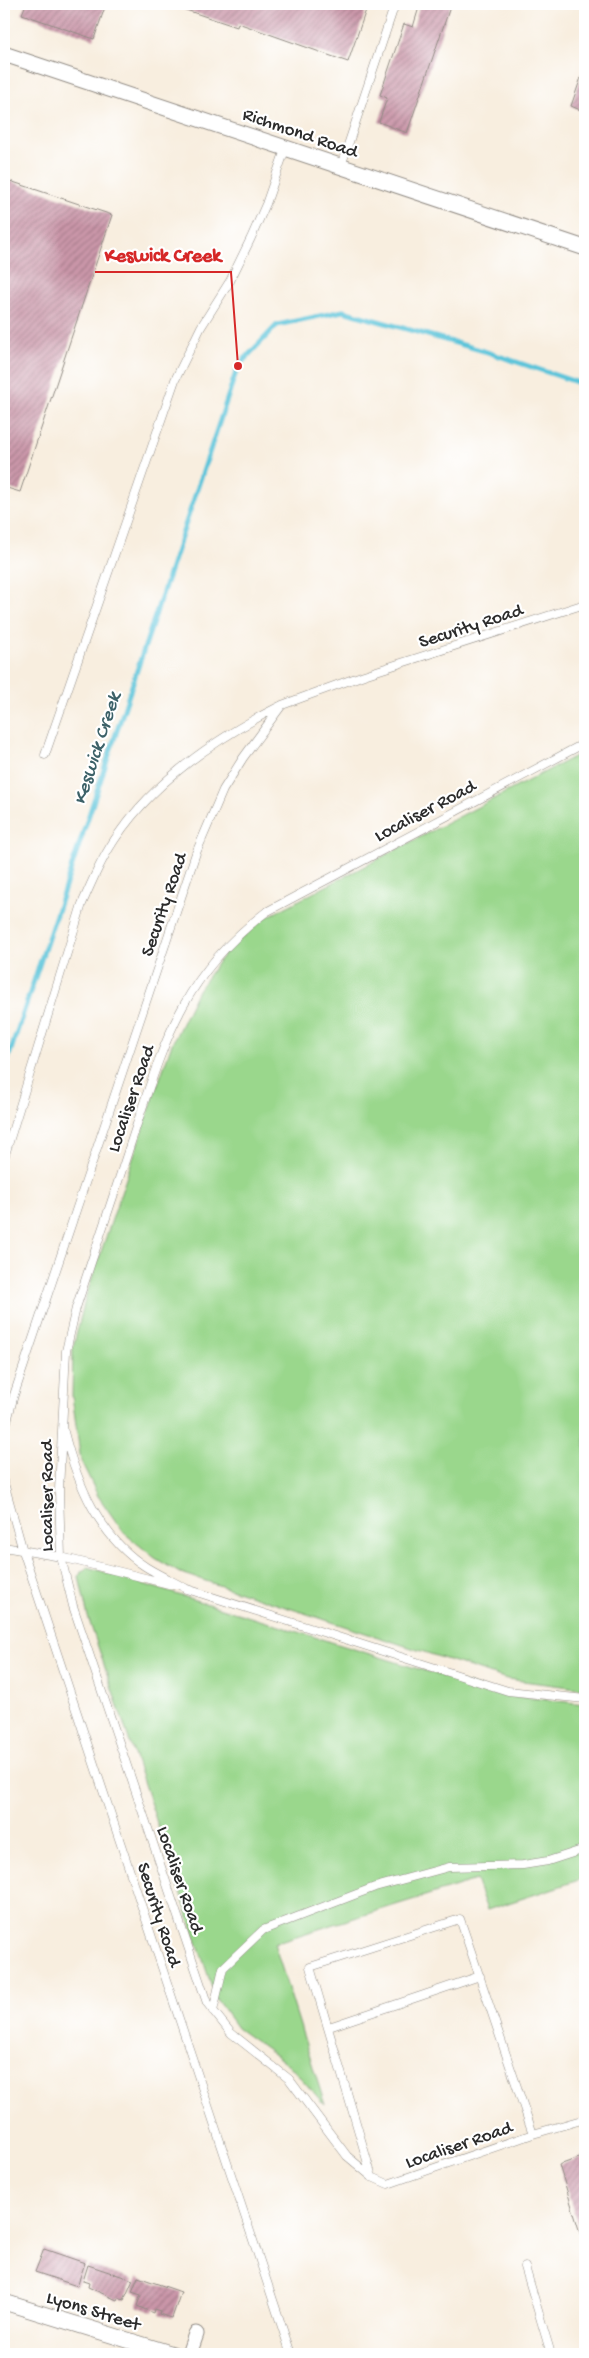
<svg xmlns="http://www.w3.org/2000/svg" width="589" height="2358" font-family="'Gochi Hand',sans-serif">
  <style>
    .green { fill: #9ad78c; stroke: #62815c }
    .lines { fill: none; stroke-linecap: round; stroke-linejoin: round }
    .stream { stroke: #5dc5da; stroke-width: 5 }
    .building { fill: url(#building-hatch) }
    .lane-casing { stroke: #928c85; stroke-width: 9 }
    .street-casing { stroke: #928c85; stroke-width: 17 }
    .lane { stroke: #fff; stroke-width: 8 }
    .street { stroke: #fff; stroke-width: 15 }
    .labels { text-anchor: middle; stroke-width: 4.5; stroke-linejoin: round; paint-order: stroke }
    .street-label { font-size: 19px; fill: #2b2b2b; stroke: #fff }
    .water-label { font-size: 20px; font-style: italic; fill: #3c6168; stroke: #fff }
    .leader { fill: none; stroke: #d62828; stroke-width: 2 }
    .callout-dot { fill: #d62828; stroke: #fff; stroke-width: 2 }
    .callout-label { font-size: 20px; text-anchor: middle; font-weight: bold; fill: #d62828; stroke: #fff; stroke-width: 4.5; stroke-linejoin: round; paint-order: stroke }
  </style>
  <defs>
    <pattern id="building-hatch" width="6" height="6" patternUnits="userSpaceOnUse" patternTransform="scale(1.25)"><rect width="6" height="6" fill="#ca96a9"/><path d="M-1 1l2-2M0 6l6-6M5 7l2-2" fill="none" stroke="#a47b8a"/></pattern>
  </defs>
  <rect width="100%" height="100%" fill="#fff"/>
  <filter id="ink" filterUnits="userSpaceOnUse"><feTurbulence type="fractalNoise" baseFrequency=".02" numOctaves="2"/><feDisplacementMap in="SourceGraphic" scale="10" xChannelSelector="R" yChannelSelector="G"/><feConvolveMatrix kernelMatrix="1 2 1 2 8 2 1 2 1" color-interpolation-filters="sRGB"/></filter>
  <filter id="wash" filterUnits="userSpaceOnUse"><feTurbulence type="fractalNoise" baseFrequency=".0096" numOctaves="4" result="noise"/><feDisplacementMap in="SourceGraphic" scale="20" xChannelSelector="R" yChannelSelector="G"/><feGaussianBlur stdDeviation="1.12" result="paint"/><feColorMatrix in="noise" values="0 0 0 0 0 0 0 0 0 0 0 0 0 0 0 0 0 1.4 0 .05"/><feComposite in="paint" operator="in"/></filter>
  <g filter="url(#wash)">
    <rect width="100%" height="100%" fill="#f8eedf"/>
    <path class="green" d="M585 751V1689L507 1679 178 1572 155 1558 124 1533 98 1496 81 1461 72 1396 73 1348 86 1296 171 1046 198 990 224 954 265 918Z
      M88 1567 503 1695 585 1704V1878L487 1910 476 1880 274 1943 325 2105 289 2065 237 2028 216 1999 88 1617 79 1577 81 1572Z"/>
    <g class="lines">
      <path class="stream" d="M4 1071 238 366 277 325 343 311 484 351 585 385"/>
    </g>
    <g id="blocks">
      <path class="building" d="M26 4H106L94 39 22 14Z
        M168 4H368L348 62 238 23 237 27Z
        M420 4H451L407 133 379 122 387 98 380 95 404 24 413 27Z
        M585 66V112L571 106Z
        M4 179 112 215 20 492 4 487Z
        M585 2156V2249L559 2165Z
        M44 2249 85 2263 77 2286 35 2272Z
        M88 2265 133 2280 124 2300 118 2298 117 2300 88 2287 89 2283 83 2281Z
        M138 2277 181 2292 172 2318 159 2314 160 2311 154 2309 153 2313 137 2306 141 2295 132 2292Z"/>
    </g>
  </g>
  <g filter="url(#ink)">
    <use href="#blocks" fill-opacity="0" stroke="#928c85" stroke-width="1"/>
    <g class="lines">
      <defs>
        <path id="lane" d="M341 166 395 4
          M585 743 266 912C180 977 163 1046 131 1142 113 1198 94 1253 76 1308L66 1351 59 1490 61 1557 73 1606 207 2003 231 2033 289 2079 347 2156 372 2177 388 2184 533 2134 585 2119
          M45 755 175 380 201 327 230 281 251 238 266 204 286 147
          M4 1158 82 904C92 881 101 860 115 839 154 781 218 737 280 706
          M4 1432 14 1395 196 853 223 790 243 758 282 705 364 675 585 604
          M64 1432C77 1483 99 1537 146 1567 159 1575 174 1582 187 1589L508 1691 585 1699
          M4 1483 23 1551 291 2354
          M4 1547 61 1557 173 1585
          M213 2011 223 1968 263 1930 375 1887 449 1867 523 1865 548 1861 585 1849
          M329 2027 480 1976
          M372 2177 310 1967 460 1919 533 2134
          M525 2267 551 2354"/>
        <path id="street" d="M4 54 585 248
          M4 2302 173 2354
          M189 2354 196 2334"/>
      </defs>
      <use href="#lane" class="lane-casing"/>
      <use href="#street" class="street-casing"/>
      <use href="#lane" class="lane"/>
      <use href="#street" class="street"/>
    </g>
  </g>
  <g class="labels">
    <g class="street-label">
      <text transform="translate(301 131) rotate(19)" y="7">Richmond Road</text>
      <text transform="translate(470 624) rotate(-18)" y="7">Security Road</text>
      <text transform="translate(424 809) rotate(-28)" y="7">Localiser Road</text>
      <text transform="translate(162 904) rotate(-71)" y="7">Security Road</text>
      <text transform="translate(129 1098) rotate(-71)" y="7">Localiser Road</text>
      <text transform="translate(45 1496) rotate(-90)" y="7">Localiser Road</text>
      <text transform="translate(182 1879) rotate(71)" y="7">Localiser Road</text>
      <text transform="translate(161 1914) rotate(72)" y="7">Security Road</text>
      <text transform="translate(458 2143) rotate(-19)" y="7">Localiser Road</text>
      <text transform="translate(94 2309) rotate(17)" y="7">Lyons Street</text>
    </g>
    <g class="water-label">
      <text transform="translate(95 748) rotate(-72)" y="7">Keswick Creek</text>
    </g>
  </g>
  <path class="leader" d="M238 366L231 272H95"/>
  <circle class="callout-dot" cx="238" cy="366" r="5"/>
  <g class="callout-label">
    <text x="163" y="261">Keswick Creek</text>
  </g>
  <rect width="589" height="2358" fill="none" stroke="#fff" stroke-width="20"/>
</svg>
